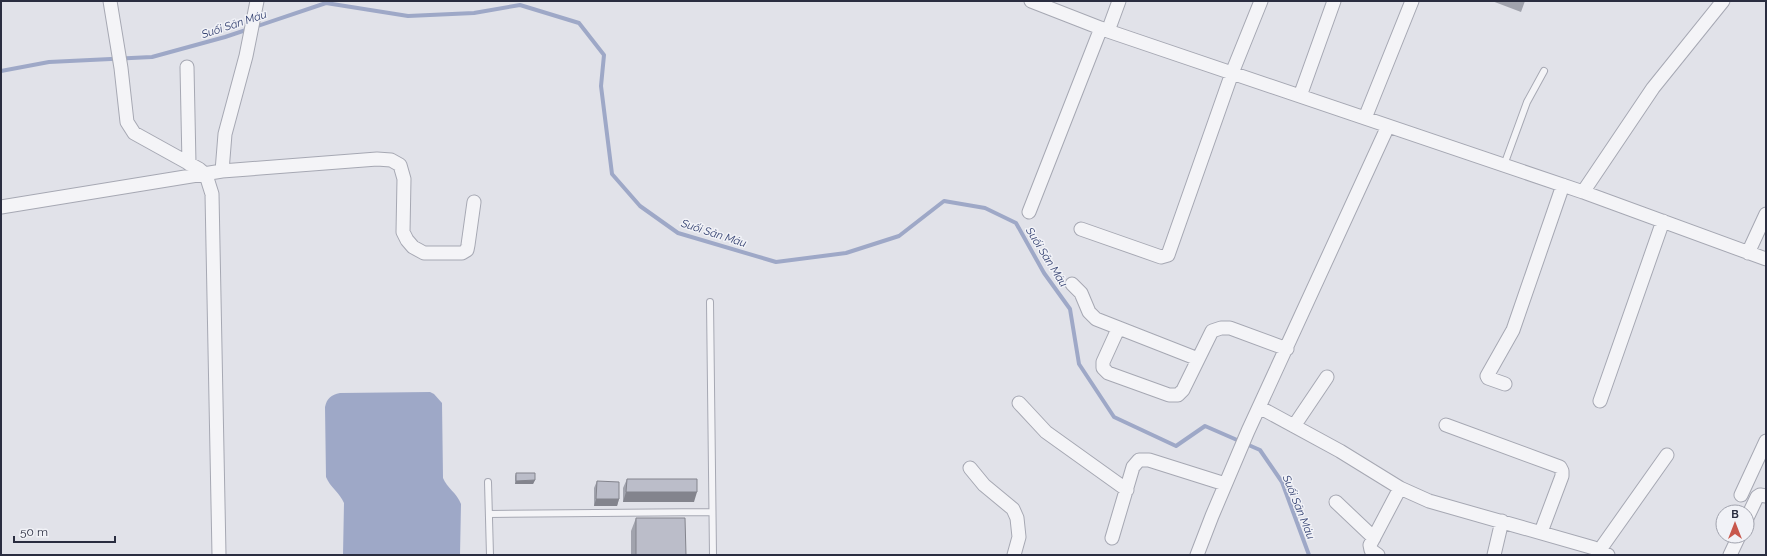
<svg xmlns="http://www.w3.org/2000/svg" width="1767" height="556" font-family="Raleway,sans-serif">
  <style>
    .water { fill: #9ea8c7 }
    .lines { fill: none; stroke-linecap: round; stroke-linejoin: round }
    .stream { stroke: #9ea8c7; stroke-width: 4 }
    .lane-casing { stroke: #a6a8b3; stroke-width: 8 }
    .street-casing { stroke: #a6a8b3; stroke-width: 15 }
    .lane { stroke: #f4f4f7; stroke-width: 6 }
    .street { stroke: #f4f4f7; stroke-width: 13 }
    .wall { fill: #a1a3ad }
    .shaded-wall { fill: #83848d }
    .building { fill: #bbbdc9; stroke: #83848d }
    .labels { text-anchor: middle; stroke-width: 3; stroke-linejoin: round; paint-order: stroke }
    .water-label { font-size: 11px; font-style: italic; fill: #364372; stroke: #f1f2f7 }
  </style>
  <rect width="100%" height="100%" fill="#e1e2e9"/>
  <path class="water" d="M430 392 434 394 442 403 443 478C447 488 457 493 461 504L460 555H343L344 503C340 493 330 487 326 477L325 407C327 398 331 395 340 393Z"/>
  <g class="lines">
    <path class="stream" d="M1 71 49 62 152 57 225 37 326 3 408 16 474 13 520 5 579 23 604 55 601 86 612 174 640 206 678 233 776 262 846 253 899 236 944 201 985 208 1016 223 1044 273 1070 309 1079 364 1114 417 1176 446 1205 426 1260 450 1282 482 1309 555"/>
    <defs>
      <path id="lane" d="M1504 165 1527 102 1544 71
        M710 302 713 555
        M488 482 490 555
        M489 514 712 512"/>
      <path id="street" d="M110 1 121 68 127 122 134 133 199 169 206 175 212 194 219 555
        M1031 1 1108 31 1583 192 1766 259
        M1108 31 1119 1
        M187 67 189 164
        M1300 96 1334 1
        M1365 118 1412 1
        M222 171 225 134 246 56 257 1
        M1583 192 1653 88 1723 1
        M1 207 222 171 377 159 391 160 400 165 404 179 403 232 407 240 413 247 424 253H462L467 250 468 245 474 202
        M1029 212 1101 28
        M1081 229 1161 257 1168 255 1232 73 1261 1
        M1748 253 1766 214
        M1072 284 1081 293 1089 312 1096 319 1198 359
        M1118 329 1103 362V368L1108 373 1169 395H1178L1183 390 1212 331 1221 328H1230L1287 349
        M1505 384 1488 378 1487 376 1513 330 1563 185
        M1600 401 1663 221
        M1019 403 1046 432 1127 490
        M1259 407 1340 451 1400 488 1429 501 1594 548 1608 555
        M1446 425 1560 467 1562 471V476L1541 532
        M1294 426 1327 377
        M970 468 984 485 1013 509 1017 518 1019 537 1014 555
        M1741 495 1766 441
        M1336 502 1374 538
        M1747 518 1757 497 1760 495 1766 496
        M1112 538 1133 467 1139 460H1149L1225 484
        M1599 551 1667 455
        M1197 555 1212 516 1248 431 1388 126
        M1378 555 1371 550 1370 545 1400 488
        M1494 555 1502 521
        M1730 555 1739 536"/>
    </defs>
    <use href="#lane" class="lane-casing"/>
    <use href="#street" class="street-casing"/>
    <use href="#lane" class="lane"/>
    <use href="#street" class="street"/>
  </g>
  <path class="wall" d="M1492 1H1525L1521 12Z
    M516 473 535 480 533 484H515V476Z
    M627 479 694 502H623V488Z
    M597 481 619 499 617 506H594V488Z
    M636 518 686 555H631V531Z"/>
  <path class="shaded-wall" d="M535 480 533 484H515L516 481Z
    M626 492H697L694 502H623Z
    M596 499H619L617 506H594Z"/>
  <path class="building" d="M516 473H535V480L516 481Z
    M627 479H697V492H626Z
    M597 481 619 482V499H596Z
    M636 518H685L686 555H636Z"/>
  <g class="labels">
    <g class="water-label">
      <text transform="translate(234 24) rotate(-18)" y="4">Suối Săn Máu</text>
      <text transform="translate(714 233) rotate(18)" y="4">Suối Săn Máu</text>
      <text transform="translate(1047 257) rotate(58)" y="4">Suối Săn Máu</text>
      <text transform="translate(1299 507) rotate(68)" y="4">Suối Săn Máu</text>
    </g>
  </g>
  <rect width="1767" height="556" fill="none" stroke="#2a2d40" stroke-width="4"/>
  <g transform="translate(1735 524)"><circle r="19" fill="#f1f2f7" stroke="#a1a3ae"/>
  <path d="M0-3L7 15L0 10L-7 15Z" fill="#c8574c"/>
  <text y="-6" font-size="11" font-weight="bold" text-anchor="middle" fill="#2a2d40">B</text>
  </g>
  <path d="M14 536v6h101v-6" fill="none" stroke="#2a2d40" stroke-width="2"/>
  <text x="20" y="536" font-size="12" fill="#2a2d40" stroke="#f1f2f7" stroke-width="3" paint-order="stroke">50 m</text>
</svg>
